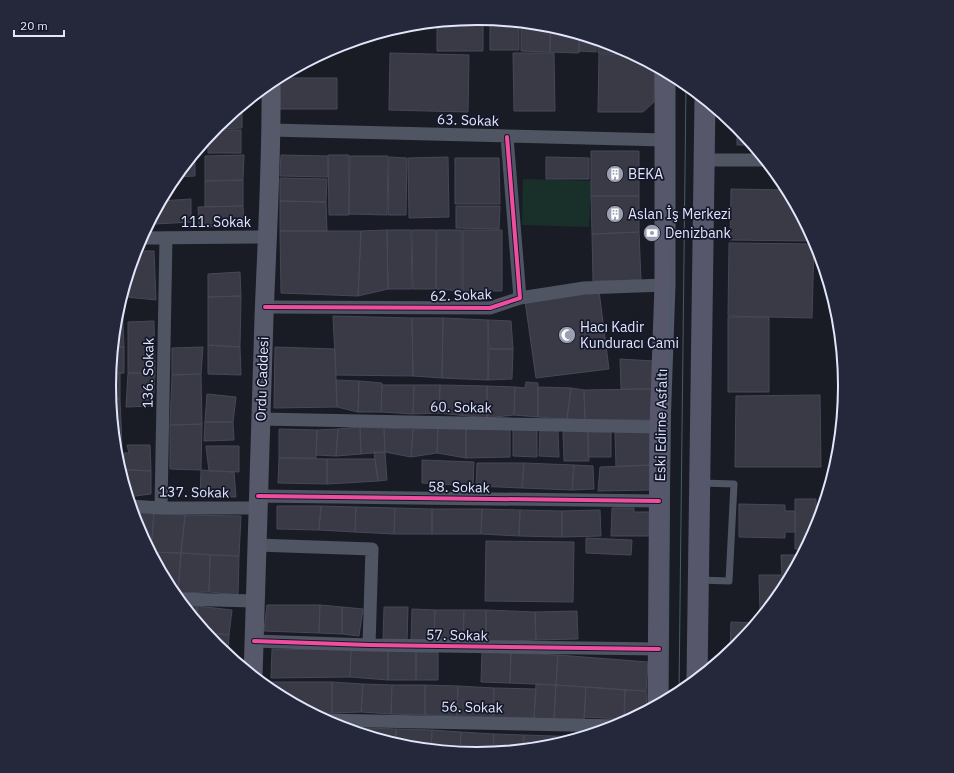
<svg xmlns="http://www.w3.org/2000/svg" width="954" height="773" font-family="'IBM Plex Sans',sans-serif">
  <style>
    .green { fill: #183029 }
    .building { fill: #393a46; stroke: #464857 }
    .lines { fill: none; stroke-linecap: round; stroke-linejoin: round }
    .lane { stroke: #505564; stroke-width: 7 }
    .street { stroke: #505564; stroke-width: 13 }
    .secondary { stroke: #55596a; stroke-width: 19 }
    .primary { stroke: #56576b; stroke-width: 21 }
    .tram { stroke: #485d62; stroke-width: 1 }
    .cycleway-casing { stroke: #15182a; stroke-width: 6 }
    .cycleway { stroke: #ef4d9e; stroke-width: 4 }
    .labels { text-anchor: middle; stroke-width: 3.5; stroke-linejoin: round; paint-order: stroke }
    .street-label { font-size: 14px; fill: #e1e6fb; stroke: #15182a }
    .poi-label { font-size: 14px; fill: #e1e6fb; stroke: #15182a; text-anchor: start }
    .rim { fill: none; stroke: #e1e6fb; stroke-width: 2 }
  </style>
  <rect width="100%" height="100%" fill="#1a1c25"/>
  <path class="green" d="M523 179 591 181 589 227 522 225Z"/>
  <path class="building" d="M437 23H483V51H437Z
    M490 24H519V50H490Z
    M521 24 550 25V52L521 51Z
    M551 26 572 32 571 39H579V53L550 52Z
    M573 32 596 39V52L579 51 580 38H573Z
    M598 40 618 46 631 53H598Z
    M390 53 469 55 468 112 389 110Z
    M513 53H554L555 111H514Z
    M599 54 635 55 655 66 654 102 643 112H598Z
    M278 78H337V109H278Z
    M241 106H242V128L214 129Z
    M737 126H738L753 145H737Z
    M213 130H241V153H208V136Z
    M591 151H639V196H591Z
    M195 152V176L174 177Z
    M244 155 243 180 205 181V156Z
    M281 155 328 156V177L280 176Z
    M328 155H349V215H329Z
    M350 156H388L387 215 349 214Z
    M389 157 407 158 406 215H388Z
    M448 157 449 217 409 218 408 158Z
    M546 157 589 158V179H546Z
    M455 158H499L500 204H455Z
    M280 178 327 179 326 202 280 201Z
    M243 180V206L205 207V181Z
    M731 189 788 190 812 236V241L730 240Z
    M591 196H639V232L592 234Z
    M191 199V222L155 224V210L160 201Z
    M280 201 326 202 327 231H280Z
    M243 206 244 226 199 227 198 207Z
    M456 206H500L499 229 456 228Z
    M387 230H411L412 289H388Z
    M387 230 388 289 358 296 361 231Z
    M412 230H436V289H413Z
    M437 230H462V291L436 289Z
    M463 230H502V291H463Z
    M280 231H361L358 296 281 293Z
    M639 232 641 280 593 281 592 234Z
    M729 243 814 244 812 318 728 316Z
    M135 251H154L156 300 127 297 128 275Z
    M240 272 241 296 208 297V274Z
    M128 275 127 297H121Z
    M599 291 609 369 536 378 525 301Z
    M241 296 240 347 208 345V297Z
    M121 297H125L123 323 115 322 116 314Z
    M333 316 412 318 413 376 336 375Z
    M728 317H769V392H728Z
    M412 318H443L442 378 413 376Z
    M443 318 488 320V380L442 378Z
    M488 320 511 321 513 349H489Z
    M154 321 155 373H128V322Z
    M115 322 123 323 124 347H112Z
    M208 345 240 347 241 375 208 374Z
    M112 347H124V373L110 374Z
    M203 347 201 374 172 375V348Z
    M275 347 335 349 337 407 274 408Z
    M489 349H513L512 379 488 380Z
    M620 359 654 361 655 389H621Z
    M120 373V399H110L109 386 110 374Z
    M128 373H155L153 406 126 407Z
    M201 374 202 424 170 425 172 375Z
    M336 380 359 381 358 412 337 407Z
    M359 381 382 383 381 412H358Z
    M526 382 538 383V417L514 415 515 387 525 388Z
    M382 385H414L413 414 381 412Z
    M414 385H440L439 413 413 414Z
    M440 385 487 386V418L439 413Z
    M487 386 515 387 514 415 487 418Z
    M538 387 571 388 567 419 538 417Z
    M571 388 584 390 585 420 567 419Z
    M655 389V420H585L584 390Z
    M207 394 236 397 233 422H205Z
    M820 395 821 467H735L736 396Z
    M110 399H120L121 422 112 421Z
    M112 421 121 422 122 449H115Z
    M205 422H233L234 440 204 441Z
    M202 424 201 470 170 469V425Z
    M360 427 361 454 336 456 338 429Z
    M360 427 384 428 385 452 361 454Z
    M384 428 413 429 411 457 385 452Z
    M438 428 437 453 411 457 413 429Z
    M438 428 466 429V458L437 453Z
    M510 428V457L466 458V429Z
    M513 428H537V457L513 456Z
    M279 429 317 430 316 458H279Z
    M338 429 336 456 316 455 317 430Z
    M540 429 558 431 559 457 539 456Z
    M563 431 588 432 589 461H564Z
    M588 432H611V457H588Z
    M615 432H652L650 465 616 467Z
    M127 445H150L151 471 124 470V453H129Z
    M206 446H239V472L209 471Z
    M115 449H122L121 469H119Z
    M374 452H385L387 480 378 481Z
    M279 458 327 459V484L278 483Z
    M327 459H375L378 481 327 484Z
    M422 460 474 462 473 486 422 483Z
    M477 463H524L522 488 476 486Z
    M524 463 574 465 572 490 522 488Z
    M574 465 593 466 594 489 572 490Z
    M650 465V490L598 491 600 467Z
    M121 469 151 471V494L127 497 121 477Z
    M201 470 234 472 236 497H200Z
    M795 499H816V531L806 549H795Z
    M739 504 785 505V511H795V532H785V538L739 537Z
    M277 506H321L319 530 277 529Z
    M321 506 356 507 355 532 319 530Z
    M356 507 395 508 394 534 355 532Z
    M395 508 432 509V534H394Z
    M612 508H634V512H653V536H611Z
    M432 509H482L481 534H432Z
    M482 509 520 510 519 536 481 534Z
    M520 510 562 511V537L519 536Z
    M600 510 601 536 562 537V511Z
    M132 512H154L151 552 136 527Z
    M154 512 185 515 181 553 151 552Z
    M185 515 241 516 239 556 181 553Z
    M586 538 632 540 631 555 586 553Z
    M486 541 574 542 573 602 485 601Z
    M151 552 181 553 178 593 170 591Z
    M181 553 210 555 209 592 178 593Z
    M210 555 239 556 238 595 209 592Z
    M781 555H803L783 591 767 611H760L759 575H782Z
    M267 605H320L319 633 264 631Z
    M320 605 342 607V634L319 633Z
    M183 606H197L196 622Z
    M197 606 232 610 229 635 204 632 196 622Z
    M342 607 363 609 359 636 342 634Z
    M384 607H408L407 641 383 640Z
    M412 609 435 610 434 640H411Z
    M435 610H464L463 641 434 640Z
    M464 610H486V642L463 641Z
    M486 610 535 612 536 640 486 642Z
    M577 611 578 639 536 640 535 612Z
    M731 622 757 623 737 647 730 653Z
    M204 632 229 635 228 657 216 647Z
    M272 649 351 650 350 677 271 678Z
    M351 650 388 651V680L350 677Z
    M388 651 416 652V680H388Z
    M416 652H438V680H416Z
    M482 652 511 653 510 683 481 682Z
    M511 653 558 655 556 685 510 683Z
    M558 655 648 662 646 691 556 685Z
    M271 682H332V713L308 712 272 693 270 691Z
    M332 682 363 684 361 712 332 713Z
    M363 684 392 685 391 714 361 712Z
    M536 684 556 685 554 720 534 718Z
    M392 685H425V715L391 714Z
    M425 685 458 686 457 716 425 715Z
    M556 685 586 687 584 722 554 720Z
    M458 686 494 688 493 717 457 716Z
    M586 687 625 690 624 719 584 717Z
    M494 688 536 689 534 718 493 717Z
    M625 690 646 691 647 711 632 719H624Z
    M337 727 364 728 363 735Z
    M364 728 396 729V745L363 735Z
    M396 729 432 730 431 750 405 748 396 745Z
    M432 730 461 732 460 753 431 750Z
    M461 732 494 734 493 753 477 755 460 753Z
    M494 734 524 735 523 750 493 753Z
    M524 735 553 736V747L523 750Z
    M553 736 586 737 553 747Z"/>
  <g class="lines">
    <path class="lane" d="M699 580 729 581 734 484 702 483"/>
    <path class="street" d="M271 130 664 140
      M704 160H766
      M140 238 268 237
      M520 298 584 288 665 285
      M265 307 490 308 520 298 507 137
      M843 409 844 372
      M261 419 660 427
      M258 496 659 501
      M130 506 161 508H257
      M161 508 166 238
      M257 545 372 549 369 645
      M177 599 255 601
      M254 641 369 645 659 649
      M323 720 620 726"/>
    <path class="secondary" d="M253 677C256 557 260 437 264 317 267 239 272 160 271 81"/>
    <path class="primary" d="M697 680 705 99
      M658 706 660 427 665 285V71"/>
    <path class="tram" d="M679 694 686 84
      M667 701 674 76"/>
    <defs>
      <path id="cycleway" d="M265 307 490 308 520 298 507 137
        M258 496 659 501
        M254 641 369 645 659 649"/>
    </defs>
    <use href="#cycleway" class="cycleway-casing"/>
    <use href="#cycleway" class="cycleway"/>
  </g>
  <defs>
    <symbol id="building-disc" viewBox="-11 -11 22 22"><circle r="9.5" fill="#9b9fb0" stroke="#15182a"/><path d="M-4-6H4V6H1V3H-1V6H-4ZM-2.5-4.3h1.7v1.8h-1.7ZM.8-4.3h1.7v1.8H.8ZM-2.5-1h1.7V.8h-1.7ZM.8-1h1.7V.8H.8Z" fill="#fff"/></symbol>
    <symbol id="bank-disc" viewBox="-11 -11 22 22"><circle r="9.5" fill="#9b9fb0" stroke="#15182a"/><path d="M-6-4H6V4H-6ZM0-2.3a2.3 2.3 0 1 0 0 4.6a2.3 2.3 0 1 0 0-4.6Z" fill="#fff"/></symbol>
    <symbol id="mosque-disc" viewBox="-11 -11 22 22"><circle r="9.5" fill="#9b9fb0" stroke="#15182a"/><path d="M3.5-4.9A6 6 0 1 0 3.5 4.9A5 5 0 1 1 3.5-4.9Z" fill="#fff"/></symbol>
  </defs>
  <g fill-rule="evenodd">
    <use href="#building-disc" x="605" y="164" width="20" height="20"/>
    <use href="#building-disc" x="605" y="204" width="20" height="20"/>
    <use href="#bank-disc" x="642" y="223" width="20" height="20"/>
    <use href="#mosque-disc" x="557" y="325" width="20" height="20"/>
  </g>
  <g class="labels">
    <g class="street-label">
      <text transform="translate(468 120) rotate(2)" y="5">63. Sokak</text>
      <text x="216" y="227">111. Sokak</text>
      <text transform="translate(461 295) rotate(-2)" y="5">62. Sokak</text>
      <text transform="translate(148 373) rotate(-89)" y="5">136. Sokak</text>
      <text transform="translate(262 379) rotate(-88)" y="5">Ordu Caddesi</text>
      <text transform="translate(461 407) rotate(1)" y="5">60. Sokak</text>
      <text transform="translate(661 425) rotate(-89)" y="5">Eski Edirne Asfaltı</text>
      <text transform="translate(459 487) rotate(1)" y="5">58. Sokak</text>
      <text transform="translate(194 492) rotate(1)" y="5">137. Sokak</text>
      <text transform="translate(457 635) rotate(1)" y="5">57. Sokak</text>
      <text transform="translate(472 707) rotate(1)" y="5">56. Sokak</text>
    </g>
    <g class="poi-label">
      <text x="628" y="179">BEKA</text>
      <text x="628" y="219">Aslan İş Merkezi</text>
      <text x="665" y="238">Denizbank</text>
      <text x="580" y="332">Hacı Kadir<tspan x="580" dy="16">Kunduracı Cami</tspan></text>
    </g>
  </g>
  <path d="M0 0H954V773H0ZM116 386a361 361 0 1 1 722 0a361 361 0 1 1-722 0Z" fill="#25283b" fill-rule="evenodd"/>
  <path class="rim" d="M116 386a361 361 0 1 1 722 0a361 361 0 1 1-722 0Z"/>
  <path d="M14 30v6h50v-6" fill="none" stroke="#e1e6fb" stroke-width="2"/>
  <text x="20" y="30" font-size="12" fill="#e1e6fb" stroke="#15182a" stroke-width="3" paint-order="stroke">20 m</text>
</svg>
